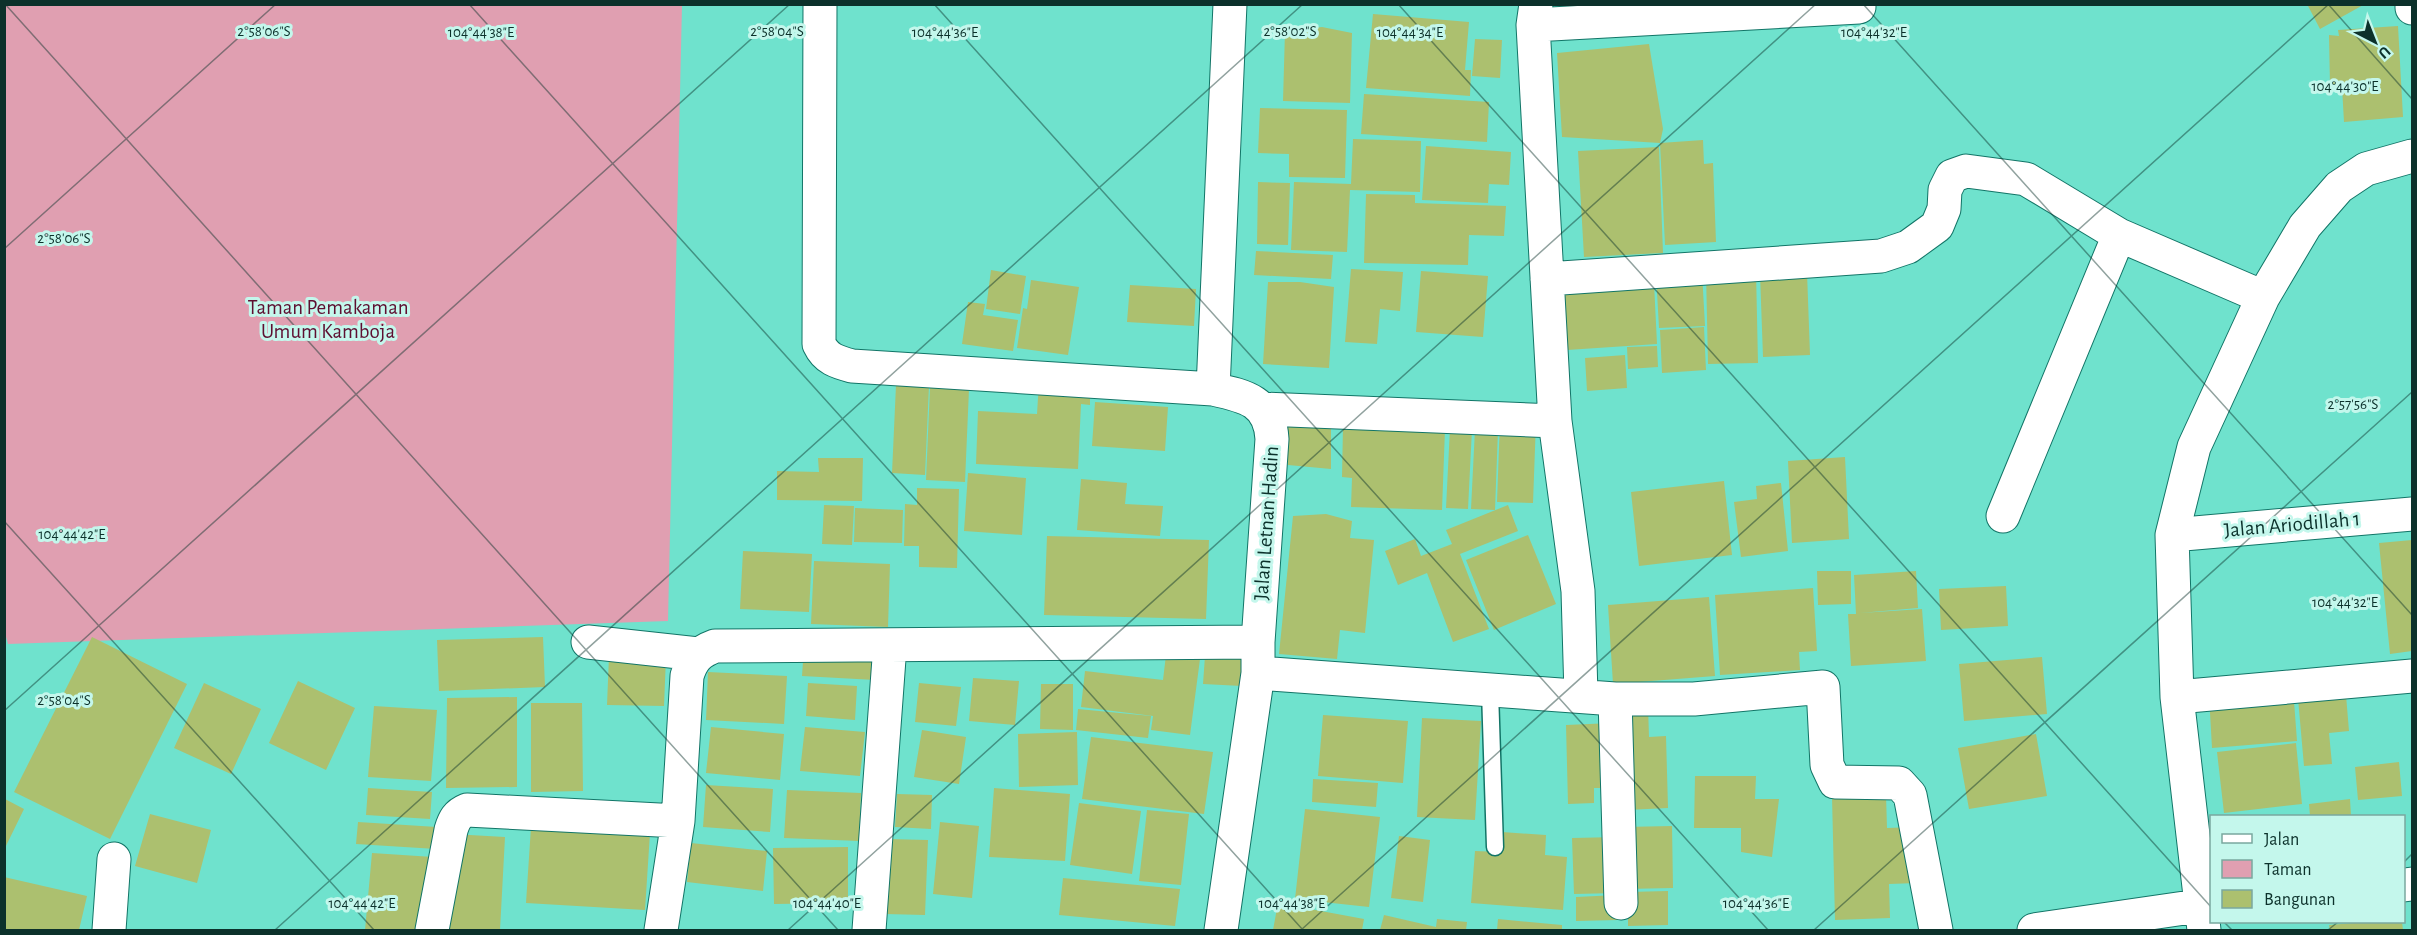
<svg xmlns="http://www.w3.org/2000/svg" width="2417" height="935" font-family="'Alegreya Sans',sans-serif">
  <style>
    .green { fill: #e09fb1 }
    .building { fill: #acc06f }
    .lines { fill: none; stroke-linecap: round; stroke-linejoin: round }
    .service-casing { stroke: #127567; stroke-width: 19 }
    .minor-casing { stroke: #127567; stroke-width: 35 }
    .service { stroke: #fff; stroke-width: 16 }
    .minor { stroke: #fff; stroke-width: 33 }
    .ticks { fill: none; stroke: #0c312b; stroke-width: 1.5; stroke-opacity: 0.45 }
    .labels { text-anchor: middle; stroke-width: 6; stroke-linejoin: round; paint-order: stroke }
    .park-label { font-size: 21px; fill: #5e0f31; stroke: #c4f7ec }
    .street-label { font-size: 21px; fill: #0c312b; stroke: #c4f7ec }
    .ticks-label { font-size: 15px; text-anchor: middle; fill: #0c312b; stroke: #c4f7ec; stroke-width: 6; stroke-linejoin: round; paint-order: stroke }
  </style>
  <rect width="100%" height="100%" fill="#6fe2cd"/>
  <path class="green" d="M5 5H682L668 621 8 644 5 633Z"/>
  <path class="building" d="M2307 4H2365L2320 29Z
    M1373 14 1469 22 1465 70H1471L1470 96 1366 88Z
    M2398 26 2403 117 2344 122 2342 87H2330L2329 35 2339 36 2338 30Z
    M1322 27 1352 33 1350 103 1283 101 1285 31Z
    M1475 39 1502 40 1500 78 1472 76Z
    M1649 44 1663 129 1660 143 1562 137 1557 53Z
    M1364 94 1489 102 1487 142 1361 134Z
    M1260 108 1347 110 1345 178 1289 177V154L1258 153Z
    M1353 139 1421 141 1420 192 1350 190 1347 252 1291 250 1294 182 1351 184Z
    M1703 140 1704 164 1713 163 1716 242 1665 245 1660 143Z
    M1426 146 1511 152 1509 185 1489 184 1488 203 1422 200Z
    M1659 147 1663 253 1584 257 1578 151Z
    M1258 182 1290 183 1288 245 1257 244Z
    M1366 194 1415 195V203L1506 206 1504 236 1469 235 1468 265 1364 263Z
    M1256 251 1333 255 1331 279 1254 275Z
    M1351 269 1403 272 1400 311 1380 309 1377 344 1345 342Z
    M991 270 1026 276 1020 314 986 309Z
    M1421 271 1488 276 1483 337 1416 332Z
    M1756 271 1758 363 1708 364 1706 273Z
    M1702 272 1705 326 1659 328 1656 274Z
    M1807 272 1810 355 1763 357 1760 274Z
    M1564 279 1654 283 1657 344 1567 350Z
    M1031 280 1079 287 1068 355 1017 348 1023 308 1027 309Z
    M1268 282H1300L1334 287 1329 368 1263 364Z
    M1130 285 1196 289 1194 326 1127 322Z
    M968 302 985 304 983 315 1018 320 1013 351 962 344Z
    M1704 327 1706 370 1662 373 1660 330Z
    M1657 346 1658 367 1628 369 1627 347Z
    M1625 355 1627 388 1587 391 1585 358Z
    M1039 382 1090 384V405L1081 404 1078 469 976 464 978 411 1037 414Z
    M896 385 929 386 925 475 892 473Z
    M930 387 969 389 965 482 926 480Z
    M1095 402 1168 407 1165 451 1092 446Z
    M1287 417 1331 420V469L1288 465Z
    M1500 420 1536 421 1533 503 1497 502Z
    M1343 426 1445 429 1442 510 1351 507 1352 478 1342 477Z
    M1450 428 1472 429 1468 509 1446 508Z
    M1475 429 1498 430 1495 510 1471 509Z
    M1845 457 1849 539 1792 543 1788 461Z
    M818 458H863L862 501 777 500V471L819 472Z
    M968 473 1026 478 1022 535 964 531Z
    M1081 479 1127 483 1125 504 1163 506 1160 536 1077 530Z
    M1724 481 1732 555 1639 566 1631 492Z
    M1781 483 1788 551 1741 557 1734 502 1757 499 1756 486Z
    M917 488 959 489 957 568 919 567V546H904L905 504 917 505Z
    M824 505 854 506 852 545 822 544Z
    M1508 505 1518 531 1460 554 1489 629 1453 642 1427 573 1398 585 1385 551 1415 539 1421 556 1452 544 1446 530Z
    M855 508 903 510 902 543 854 542Z
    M1326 514 1352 521 1350 538 1374 540 1365 633 1340 630 1337 659 1279 654 1293 516Z
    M1528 535 1556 604 1494 630 1466 560Z
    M1047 536 1209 540 1206 619 1044 615Z
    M2412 540V651L2390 654 2379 543Z
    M743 551 812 554 809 612 740 609Z
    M814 561 890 564 888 627 811 624Z
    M1817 571H1851V604L1818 605Z
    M1916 571 1918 608 1860 613 1922 609 1926 661 1851 666 1848 614H1856L1854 575Z
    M2006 586 2008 626 1941 630 1939 589Z
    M1813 588 1817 651 1799 652 1800 670 1720 675 1715 595Z
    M1709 597 1715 676 1613 684 1608 605Z
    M92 637 187 684 110 839 14 792Z
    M543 637 545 687 439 691 437 640Z
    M804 647 877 652 875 680 802 676Z
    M1166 655 1200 659 1190 735 1151 730 1153 716 1081 707 1085 671 1163 680Z
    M609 656 666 657 664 706 607 705Z
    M1205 656 1244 658 1242 686 1203 684Z
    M2042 657 2047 714 1964 721 1959 664Z
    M708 672 787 676 784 724 706 720Z
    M973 678 1019 681 1015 725 969 721Z
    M298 681 355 708 326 770 269 743Z
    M204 683 261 709 231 774 174 748Z
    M808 683 857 686 855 720 806 716Z
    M919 683 961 687 956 726 915 722Z
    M2345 683 2349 731 2329 733 2332 764 2304 766 2297 687Z
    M1041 684H1073V730L1040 729Z
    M2293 688 2297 741 2212 748 2209 695Z
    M517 697V787L446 788 447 698Z
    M531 703H582L583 791 531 792Z
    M374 706 437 710 431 781 368 777Z
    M1624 706H1648L1649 737 1666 736 1668 808 1627 810Z
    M1078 709 1151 716 1148 738 1076 730Z
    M1323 715 1408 721 1403 783 1318 776Z
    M1422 718 1481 721 1475 820 1417 817Z
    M1612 723 1613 788H1594V803L1568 804 1566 725Z
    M711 727 784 734 780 780 706 773Z
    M805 727 865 732 860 776 800 771Z
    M922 730 966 737 959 784 914 777Z
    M1077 732 1078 785 1019 787 1018 734Z
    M2036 734 2047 796 1969 809 1958 748Z
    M1091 737 1213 752 1204 814 1082 799Z
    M2296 743 2302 804 2224 813 2217 752Z
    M2399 762 2402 796 2358 800 2355 767Z
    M1695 776H1756L1755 799H1779L1772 857 1741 852V828H1694Z
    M1313 779 1378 783 1376 807 1312 802Z
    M706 785 773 789 770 832 703 827Z
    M368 788 432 792 430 819 366 815Z
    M994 788 1070 794 1065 861 989 857Z
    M787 790 861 793 859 841 784 838Z
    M897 794 932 795 931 829 895 827Z
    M1886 795 1887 828 1915 827 1917 883 1889 884 1890 918 1835 920 1832 797Z
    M5 799 24 809 5 848Z
    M2350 799 2351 816H2310L2309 804Z
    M1079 803 1141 811 1132 874 1070 865Z
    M1305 809 1380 817 1369 907 1295 899Z
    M1147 810 1189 814 1181 885 1139 881Z
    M150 814 211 830 197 883 135 866Z
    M358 822 437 827 436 849 356 844Z
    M940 822 979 826 972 898 933 894Z
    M1672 826 1673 888 1625 889 1624 827Z
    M531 827 650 833 645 910 526 903Z
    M1502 832 1546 835 1545 855 1567 857 1563 910 1471 903 1475 851 1500 852Z
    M452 834 505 837 500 930H446Z
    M1399 836 1430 840 1423 902 1391 898Z
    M1618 837V893L1574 894 1572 838Z
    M887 839 928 840 925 915 885 914Z
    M691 843 767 851 763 891 687 882Z
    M848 847V903L774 904 773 848Z
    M372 853 433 857 426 930H365Z
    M4 877 87 896 79 930H4Z
    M1063 878 1180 889 1175 926 1059 915Z
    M1668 891V925L1628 926V892Z
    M1617 895 1618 920 1576 921V897Z
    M1278 903 1364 919 1362 930H1273Z
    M1384 915 1436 927 1437 919 1467 922 1466 930H1380Z
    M1498 919 1562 925V930H1497Z
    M2366 922H2402L2403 930H2330L2329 925Z"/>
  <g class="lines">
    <defs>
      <path id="service" d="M1490 691 1495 847"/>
      <path id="minor" d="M820 4 819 344C826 359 837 362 852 366L1213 389C1245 396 1270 401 1272 439L1258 642V673L1221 930
        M1536 4 1533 25 1555 421 1578 591 1581 695
        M2412 4V8
        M1533 25 1859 7
        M1547 279 1881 256 1908 247 1937 226 1944 209 1945 190 1952 176 1966 171 2026 179 2119 235 2263 297
        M1213 389 1230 4
        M1262 409 1555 421
        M2003 516 2119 235
        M2172 535 2412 514
        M588 642 698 654
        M1258 673 1615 699H1694L1823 687 1827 765 1835 782 1899 783 1910 795 1936 930
        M2177 697 2412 676
        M1615 699 1621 903
        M2404 885 2412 884
        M109 930 114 859
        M432 930 451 830C454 820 457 814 467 810L678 821
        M661 930 678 821 687 676C692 659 699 652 715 646L1258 642
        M869 930 890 645
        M2034 930 2212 904
        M2204 930 2177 697 2172 535 2194 447 2263 297 2305 226 2339 187 2366 169 2412 156"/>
    </defs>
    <use href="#service" class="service-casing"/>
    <use href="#minor" class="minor-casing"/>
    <use href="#service" class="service"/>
    <use href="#minor" class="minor"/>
  </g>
  <path class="ticks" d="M5 4 838 930M469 4 1303 930M934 4 1768 930M1398 4 2212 908M1863 4 2412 615M2328 4 2412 99M4 249 276 4M4 521 374 930M4 711 790 4M2404 862 2412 854M2224 922 2232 930M275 930 1303 4M788 930 1816 4M1301 930 2329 4M1814 930 2412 392M2328 930 2338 922"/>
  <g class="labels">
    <g class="park-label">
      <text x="328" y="314">Taman Pemakaman<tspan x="328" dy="24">Umum Kamboja</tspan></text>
    </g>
    <g class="street-label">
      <text transform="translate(1266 523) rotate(-86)" y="7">Jalan Letnan Hadin</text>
      <text transform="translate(2292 524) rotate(-5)" y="7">Jalan Ariodillah 1</text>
    </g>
  </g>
  <g class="ticks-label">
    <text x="264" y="36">2°58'06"S</text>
    <text x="777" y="36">2°58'04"S</text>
    <text x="1290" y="36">2°58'02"S</text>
    <text x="481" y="37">104°44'38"E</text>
    <text x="945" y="37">104°44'36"E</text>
    <text x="1410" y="37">104°44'34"E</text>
    <text x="1874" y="37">104°44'32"E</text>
    <text x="2345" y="91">104°44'30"E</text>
    <text x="64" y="243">2°58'06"S</text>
    <text x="2353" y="409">2°57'56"S</text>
    <text x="72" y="539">104°44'42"E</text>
    <text x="2345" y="607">104°44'32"E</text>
    <text x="64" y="705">2°58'04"S</text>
    <text x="362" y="908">104°44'42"E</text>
    <text x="827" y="908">104°44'40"E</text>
    <text x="1292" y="908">104°44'38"E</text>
    <text x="1756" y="908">104°44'36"E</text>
  </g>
  <rect width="2417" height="935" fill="none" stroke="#0c312b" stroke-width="12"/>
  <rect x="2210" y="815" width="195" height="108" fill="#c4f7ec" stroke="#7aa89f" stroke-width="1.5"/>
  <rect x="2222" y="834" width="30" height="9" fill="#ffffff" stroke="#7aa89f" stroke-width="1.5"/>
  <text x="2264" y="845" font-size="18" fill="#0c312b">Jalan</text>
  <rect x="2222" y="860" width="30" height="18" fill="#e09fb1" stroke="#7aa89f" stroke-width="1.5"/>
  <text x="2264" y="875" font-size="18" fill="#0c312b">Taman</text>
  <rect x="2222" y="890" width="30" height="18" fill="#acc06f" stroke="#7aa89f" stroke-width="1.5"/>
  <text x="2264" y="905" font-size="18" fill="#0c312b">Bangunan</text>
  <g transform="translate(2375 42) rotate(138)" stroke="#c4f7ec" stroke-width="4.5" paint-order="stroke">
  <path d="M0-4.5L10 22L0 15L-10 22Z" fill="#0c312b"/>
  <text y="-9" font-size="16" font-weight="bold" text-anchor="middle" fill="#0c312b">U</text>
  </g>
</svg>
